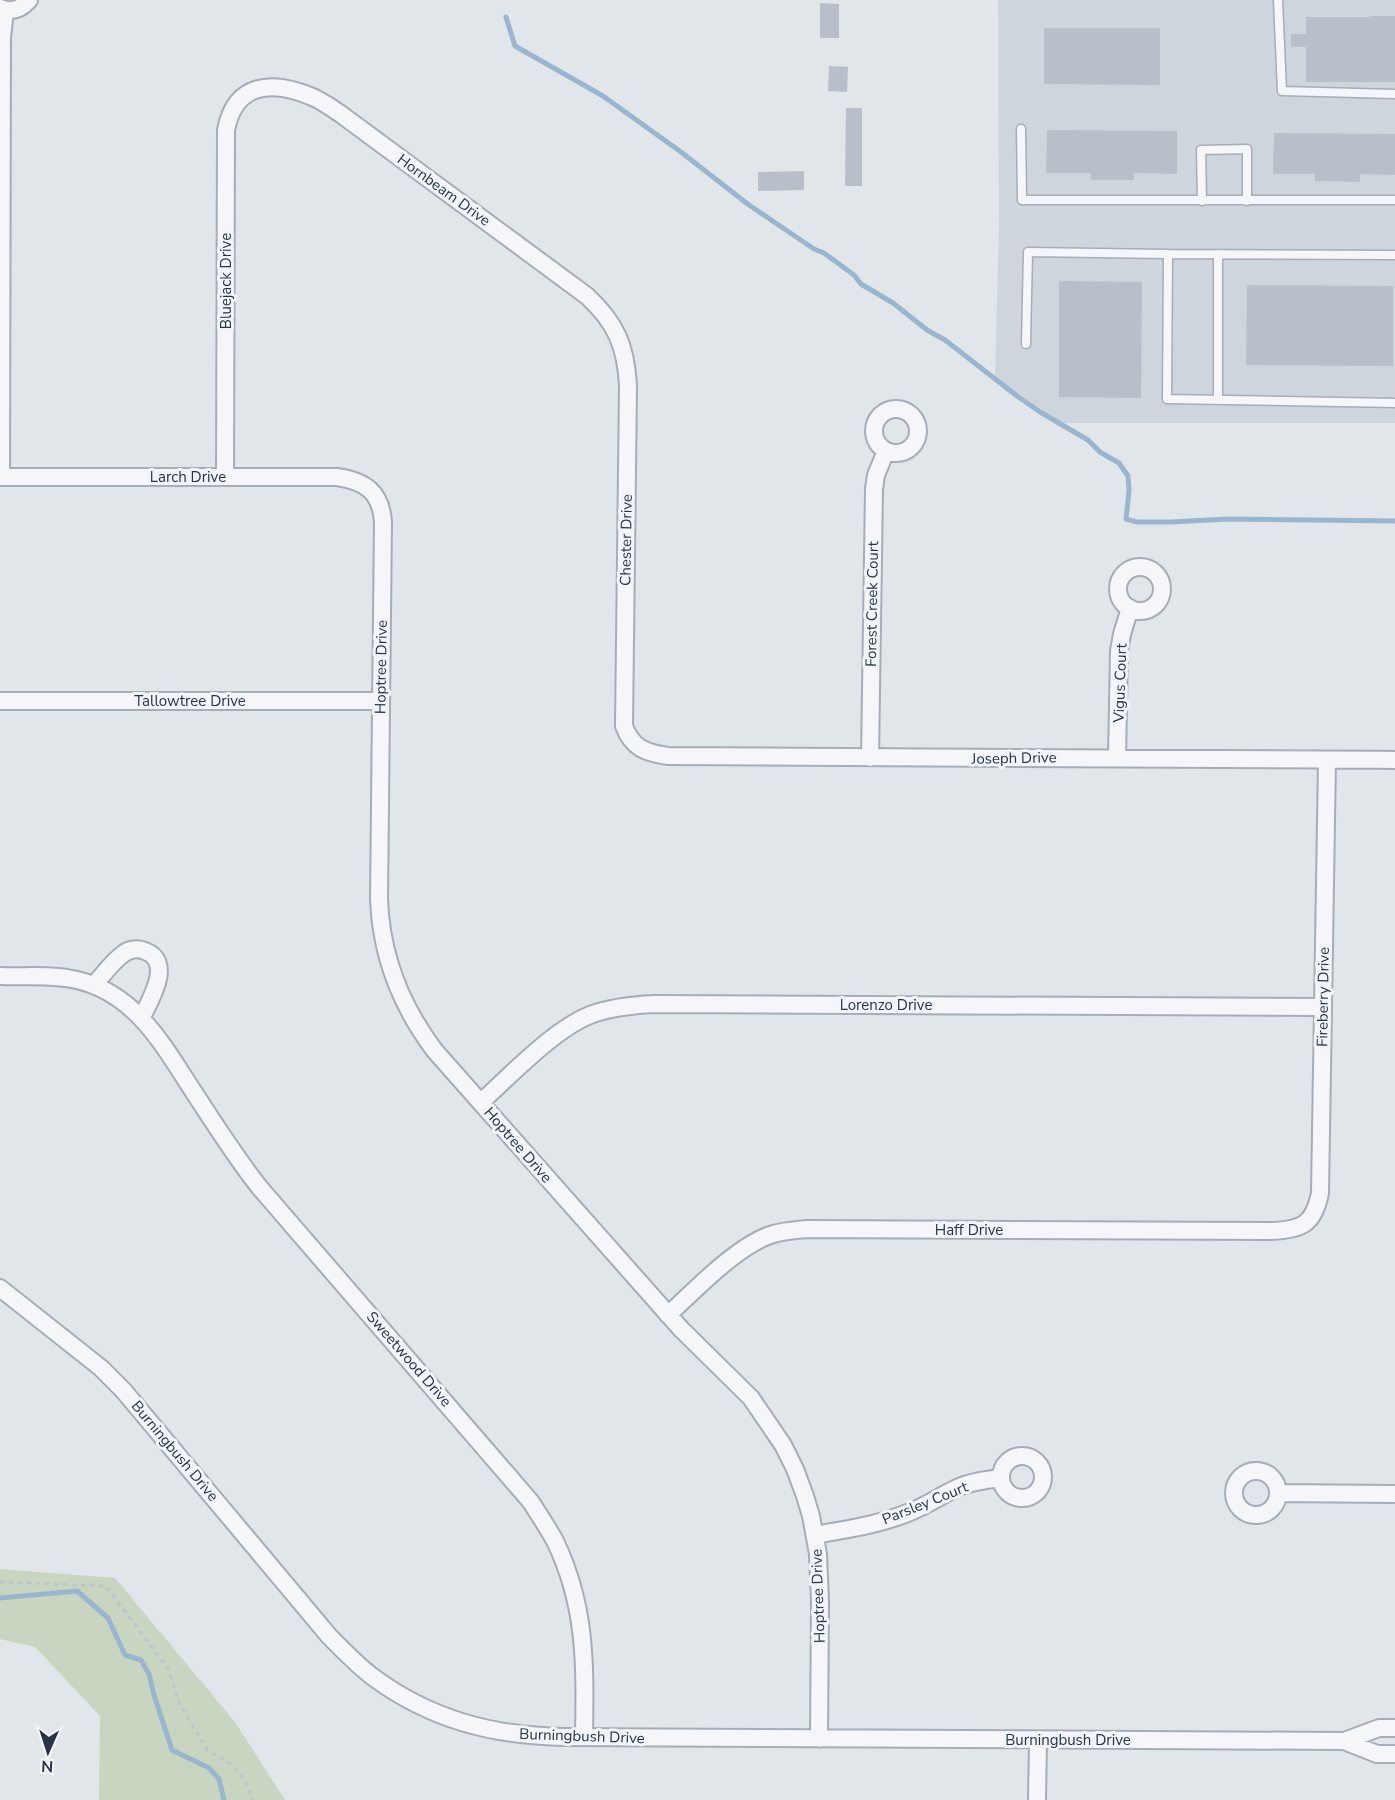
<svg xmlns="http://www.w3.org/2000/svg" width="1395" height="1800" font-family="'Nunito Sans',sans-serif">
  <style>
    .built { fill: #cfd5dd }
    .green { fill: #c8d6c1 }
    .lines { fill: none; stroke-linecap: round; stroke-linejoin: round }
    .stream { stroke: #99b6ce; stroke-width: 5 }
    .building { fill: #b8bfc9 }
    .service-casing { stroke: #a6adb6; stroke-width: 11 }
    .minor-casing { stroke: #a6adb6; stroke-width: 20 }
    .path { stroke: #bfc4ca; stroke-width: 3; stroke-dasharray: 4.5 4.5; stroke-linecap: butt }
    .service { stroke: #f4f6f9; stroke-width: 8 }
    .minor { stroke: #f4f6f9; stroke-width: 16 }
    .labels { text-anchor: middle; stroke-width: 6; stroke-linejoin: round; paint-order: stroke }
    .street-label { font-size: 15px; fill: #283444; stroke: #f1f4f8 }
  </style>
  <rect width="100%" height="100%" fill="#e1e6eb"/>
  <path class="built" d="M998 0H1395V423H1060L995 378 999 225Z"/>
  <path class="green" d="M0 1569 115 1578 235 1722 285 1800H99L100 1716 35 1647 0 1639Z"/>
  <g class="lines">
    <path class="stream" d="M506 17 515 46 603 96 681 152 749 205 814 249 824 253 854 275 861 284 893 303 927 330 945 340 1017 396 1040 412 1088 440 1100 452 1119 463 1128 476 1129 491 1126 519 1137 522H1171L1228 519 1395 521
      M0 1598 77 1591 108 1618 125 1655 141 1660 149 1674 154 1695 172 1750 209 1768 219 1779 224 1800"/>
  </g>
  <path class="building" d="M820 3 839 4V38H820Z
    M1370 16H1395V82H1306V47H1291V34H1306V17H1370Z
    M1044 28H1160V85L1044 84Z
    M829 66 848 67 847 92 828 91Z
    M846 108H862V186H845Z
    M1047 130 1177 131V174L1134 173V180H1091V173H1046Z
    M1274 133 1395 134V175L1360 174V182L1315 181V174H1273Z
    M804 171V190L758 191V172Z
    M1059 281 1142 282 1141 398 1059 397Z
    M1247 285 1393 286V366L1246 365Z"/>
  <g class="lines">
    <defs>
      <path id="service" d="M1278 0 1282 91 1395 94
        M1021 129 1022 200H1395
        M1202 201 1201 150 1247 149V201
        M1395 255 1168 254 1167 399 1395 403
        M1026 344 1028 252 1168 254
        M1218 400V254"/>
      <path id="minor" d="M0 8C12 13 21 9 29 0
        M874 431a22 22 0 1 1 44 0a22 22 0 1 1-44 0Z
        M0 477H337C365 481 381 492 383 522L379 899C381 956 401 1006 435 1051L681 1329 751 1398 783 1445 795 1469 805 1496 811 1516 818 1554 820 1602 819 1739
        M1 477 2 38 5 10
        M225 477 226 130C235 83 271 80 310 96 321 100 332 108 342 115L587 296C616 323 626 346 628 386L624 726C632 748 646 753 668 756 911 759 1153 758 1395 760
        M1118 589a22 22 0 1 1 44 0a22 22 0 1 1-44 0Z
        M0 701H381
        M870 758 874 489 876 475 886 451
        M1117 758 1119 651 1122 634 1130 608
        M0 976C25 977 53 974 77 980 137 994 164 1047 195 1094 216 1126 236 1158 260 1188L531 1502C539 1515 548 1528 555 1541 587 1607 585 1667 584 1737
        M94 985C103 975 112 962 123 954 129 949 138 948 145 951 174 962 150 1000 142 1017
        M481 1102C511 1075 553 1030 590 1015 611 1007 633 1005 655 1004L1323 1007
        M0 1288 101 1368 123 1390 329 1636C343 1650 357 1665 373 1677 431 1720 494 1736 565 1737L1344 1741 1379 1728H1395
        M668 1315C695 1290 736 1247 770 1235 782 1231 794 1230 807 1229L1271 1231C1302 1230 1314 1224 1320 1193L1327 760
        M1001 1477a21 21 0 1 1 42 0a21 21 0 1 1-42 0Z
        M1234 1493a22 22 0 1 1 44 0a22 22 0 1 1-44 0Z
        M1278 1493 1395 1494
        M815 1535C847 1529 879 1525 910 1512 926 1506 940 1496 955 1489 969 1482 985 1480 1001 1478
        M1344 1741 1377 1754H1395
        M1037 1800 1038 1740"/>
    </defs>
    <use href="#service" class="service-casing"/>
    <use href="#minor" class="minor-casing"/>
    <path class="path" d="M0 1582 106 1586 168 1669 180 1705 208 1751 227 1761 244 1778 253 1800"/>
    <use href="#service" class="service"/>
    <use href="#minor" class="minor"/>
  </g>
  <g class="labels">
    <g class="street-label">
      <text transform="translate(444 190) rotate(36)" y="5">Hornbeam Drive</text>
      <text transform="translate(226 281) rotate(-90)" y="5">Bluejack Drive</text>
      <text x="188" y="482">Larch Drive</text>
      <text transform="translate(626 540) rotate(-89)" y="5">Chester Drive</text>
      <text transform="translate(872 604) rotate(-89)" y="5">Forest Creek Court</text>
      <text transform="translate(381 667) rotate(-89)" y="5">Hoptree Drive</text>
      <text transform="translate(1120 683) rotate(-88)" y="5">Vigus Court</text>
      <text x="190" y="706">Tallowtree Drive</text>
      <text transform="translate(1014 758) rotate(-1)" y="5">Joseph Drive</text>
      <text transform="translate(1323 997) rotate(-89)" y="5">Fireberry Drive</text>
      <text x="886" y="1010">Lorenzo Drive</text>
      <text transform="translate(518 1145) rotate(49)" y="5">Hoptree Drive</text>
      <text x="969" y="1235">Haff Drive</text>
      <text transform="translate(409 1359) rotate(49)" y="5">Sweetwood Drive</text>
      <text transform="translate(175 1451) rotate(50)" y="5">Burningbush Drive</text>
      <text transform="translate(925 1503) rotate(-22)" y="5">Parsley Court</text>
      <text transform="translate(818 1596) rotate(-92)" y="5">Hoptree Drive</text>
      <text transform="translate(582 1736) rotate(2)" y="5">Burningbush Drive</text>
      <text x="1068" y="1745">Burningbush Drive</text>
    </g>
  </g>
  <g transform="translate(48 1752) rotate(183)" stroke="#f1f4f8" stroke-width="4.5" paint-order="stroke">
  <path d="M0-4.5L10 22L0 15L-10 22Z" fill="#283444"/>
  <text y="-9" font-size="16" font-weight="bold" text-anchor="middle" fill="#283444">N</text>
  </g>
</svg>
